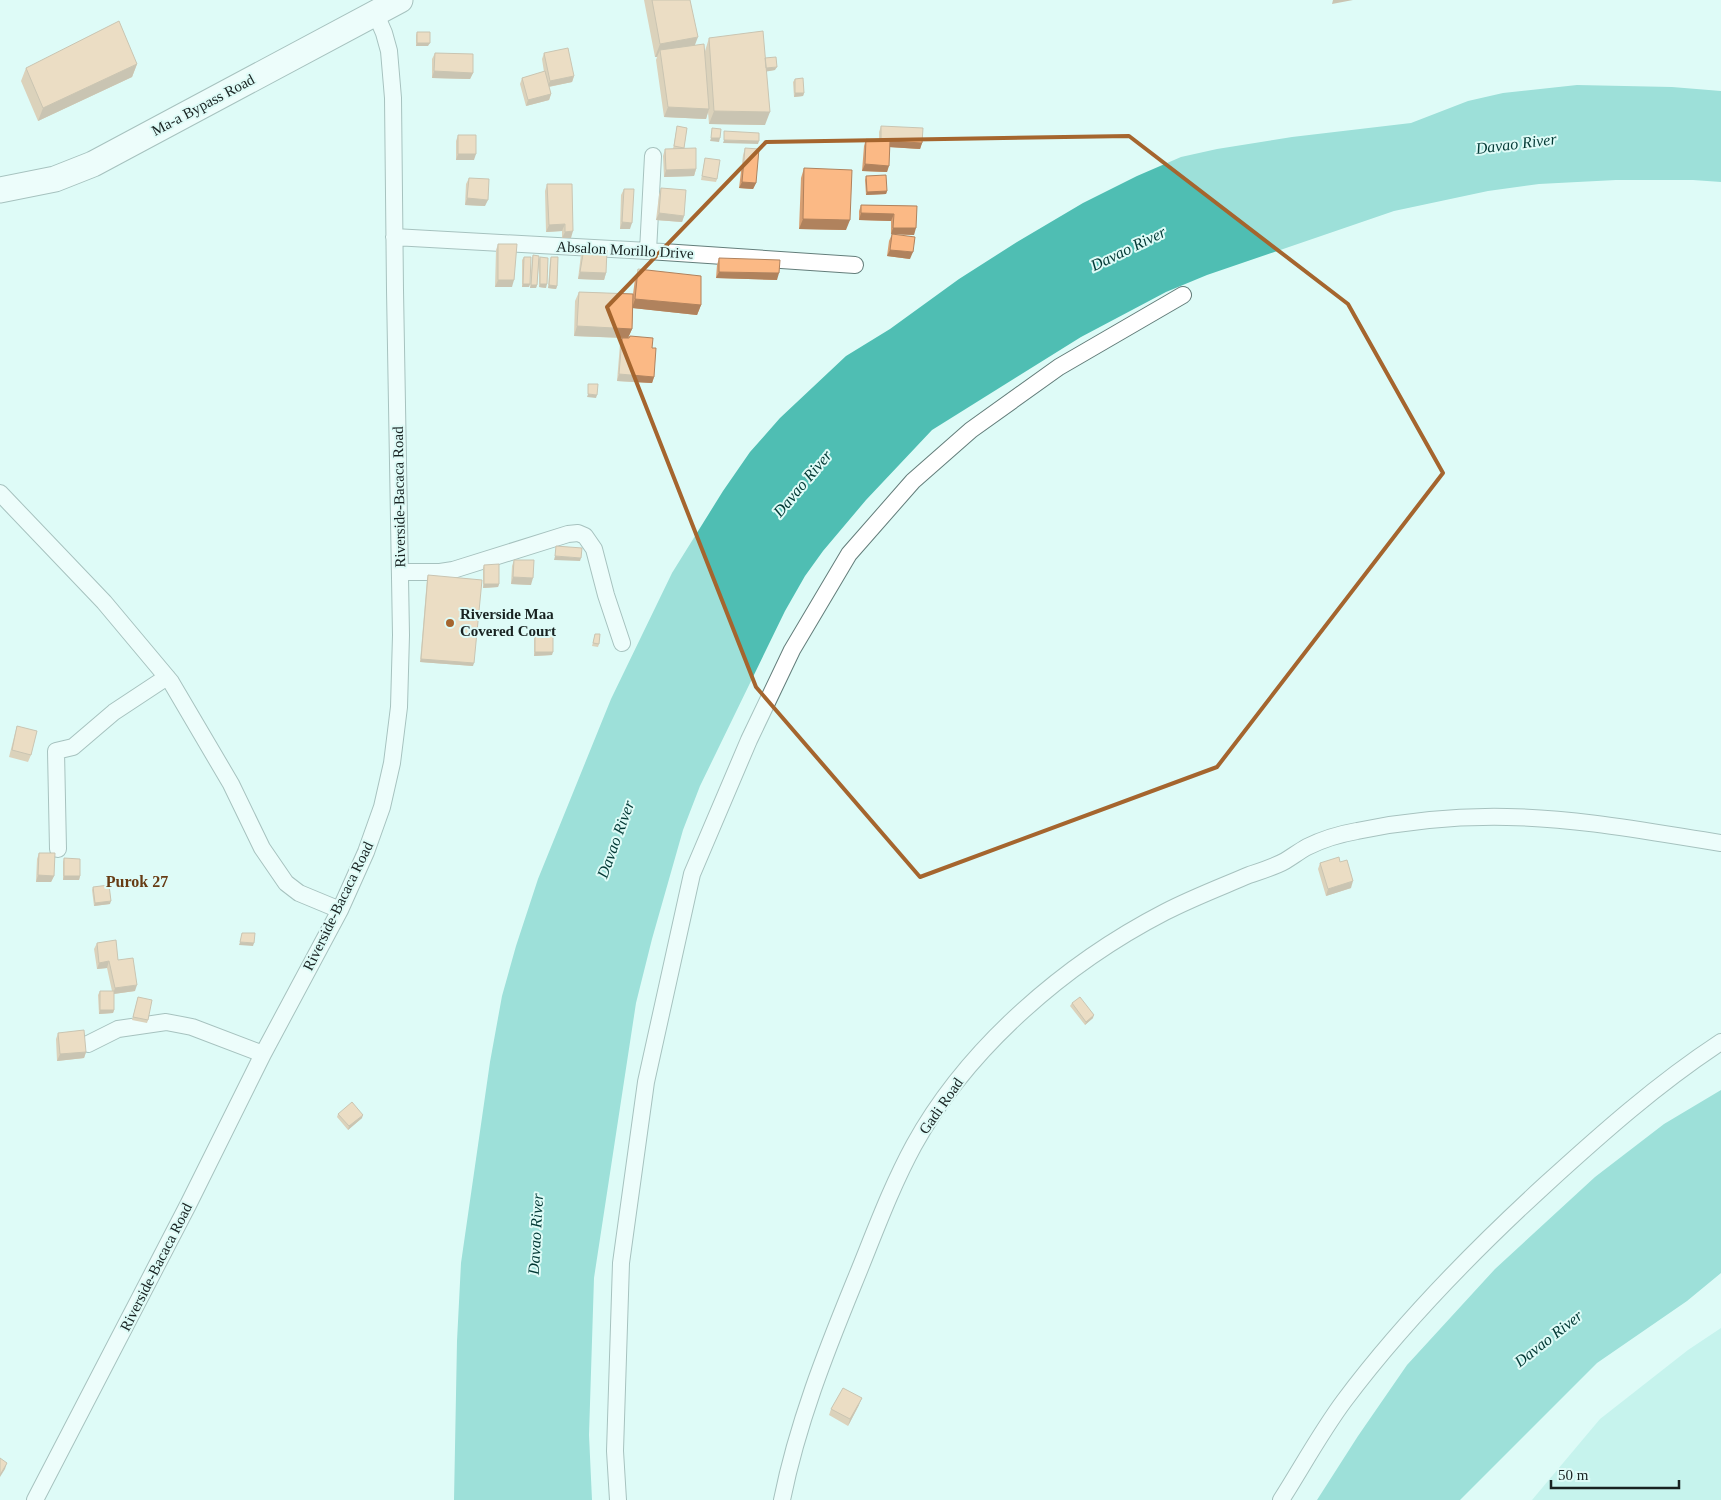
<svg xmlns="http://www.w3.org/2000/svg" width="1721" height="1500" font-family="'Times New Roman',serif">
  <style>
    .green { fill: #a8e9e1 }
    .water { fill: #4fbeb3 }
    .lines { fill: none; stroke-linecap: round; stroke-linejoin: round }
    .minor-casing { stroke: #637d7a; stroke-width: 18 }
    .primary-casing { stroke: #637d7a; stroke-width: 27 }
    .minor { stroke: #fff; stroke-width: 16 }
    .primary { stroke: #fff; stroke-width: 25 }
    .wall { fill: #d89f72 }
    .shaded-wall { fill: #b0825d }
    .building { fill: #fbb985; stroke: #b0825d }
    .marked { fill: none; stroke: #a5652e; stroke-width: 4; stroke-linejoin: round }
    .poi-dot { fill: #a5652e; stroke: #defbf7; stroke-width: 2 }
    .labels { text-anchor: middle; stroke-width: 4; stroke-linejoin: round; paint-order: stroke }
    .street-label { font-size: 15px; fill: #182221; stroke: #defbf7 }
    .poi-label { font-size: 15px; font-weight: bold; fill: #182221; stroke: #defbf7; text-anchor: start }
    .water-label { font-size: 16px; font-style: italic; fill: #023834; stroke: #defbf7 }
    .neighbourhood-label { font-size: 16px; font-weight: bold; fill: #673b14; stroke: #defbf7 }
  </style>
  <rect width="100%" height="100%" fill="#defbf7"/>
  <path class="green" d="M1721 1328V1500H1532L1600 1419 1688 1350Z"/>
  <path class="water" d="M1577 85 1672 87 1721 91V182L1693 180H1616L1539 184 1488 191 1394 211 1207 275 1166 292 1081 337 932 430 866 500 823 551 805 576 785 611 700 786 683 830 652 939 636 1003 594 1278 589 1435 592 1500H454L457 1341 461 1263 490 1062 502 996 516 946 538 879 611 699 672 573 723 491 750 452 780 418 846 356 890 329 959 279 1017 242 1083 203 1137 176 1181 157 1217 149 1292 137 1411 123 1468 101 1503 93Z
    M1721 1090V1273L1687 1301 1597 1363 1460 1500H1317L1358 1436 1407 1365 1495 1269 1595 1177 1664 1124Z"/>
  <g class="lines">
    <defs>
      <path id="minor" d="M394 237 648 251 855 265
        M648 251 653 156
        M0 493 104 602 171 682 231 784 262 848 286 883 299 893 340 910
        M400 572H440L453 570 568 534 578 533 585 536 594 549 606 595 622 643
        M58 849 56 751 73 747 114 712 167 677
        M88 1044 118 1029 166 1022 192 1027 263 1054
        M35 1500 188 1205 263 1054 340 910 366 852 382 807 392 763 399 707 401 635 395 290 393 98 389 51 384 33 375 12
        M618 1500 615 1451 621 1263 646 1082 692 874 749 740 792 650 849 554 913 481 971 430 1059 367 1183 295
        M782 1500C797 1425 825 1354 854 1283 873 1237 890 1189 914 1145 968 1047 1066 963 1165 912 1192 898 1221 887 1249 875 1261 871 1274 867 1285 861 1293 856 1300 851 1307 847 1323 839 1340 834 1357 831 1406 821 1457 816 1507 817 1579 818 1650 832 1721 843
        M1281 1500C1302 1467 1321 1432 1344 1401 1403 1322 1472 1252 1545 1185 1601 1134 1657 1084 1721 1042"/>
      <path id="primary" d="M0 190 55 179 93 164 400 0"/>
    </defs>
    <use href="#minor" class="minor-casing"/>
    <use href="#primary" class="primary-casing"/>
    <use href="#minor" class="minor"/>
    <use href="#primary" class="primary"/>
  </g>
  <path class="wall" d="M644 0H690L695 45 705 51 709 38 765 58 775 70 766 71 765 125 709 124 708 112 706 119 664 117 656 60 657 57H655Z
    M417 32 428 46H416V35Z
    M435 53 473 73 470 79 432 78V59Z
    M544 53 574 76 572 82 549 87 551 94 549 100 526 106 520 84 522 78 544 72 542 59Z
    M137 64 132 77 38 121 21 81 26 68Z
    M795 79 804 93 803 96 794 97 793 82Z
    M677 126 687 128 684 149 696 169 694 176 664 177 663 156 665 149H673Z
    M881 126 922 143 920 149 890 147 887 172 862 171 864 146 866 139 879 140V132Z
    M458 135 474 160H456V141Z
    M745 148 756 183 753 189 739 188 743 155Z
    M705 158 717 179 716 182 701 180Z
    M804 168 846 230 799 229 801 178Z
    M866 176 887 191 886 194 866 195 865 180Z
    M469 178 485 206 465 205 466 184Z
    M547 184 571 238H562V231L546 232 545 191Z
    M661 188 684 216 682 222 656 220 659 195Z
    M624 189 630 229H620L621 195Z
    M861 205 917 206 914 235 891 234V221L859 220V211Z
    M892 234 910 259 887 256 889 241Z
    M498 244 512 287H495L496 250Z
    M584 248 606 273 604 280 578 279 581 254Z
    M533 255 539 259 540 257 546 288 539 287V264L537 285 536 288H530L532 258Z
    M524 257 530 284 529 287H522V260Z
    M551 257 557 286 556 289 548 288 550 260Z
    M719 258 777 280 716 278 717 265Z
    M638 269 701 305 697 315 633 308 632 329 628 338 630 336 652 348 654 377 652 383 617 381 620 344 622 338 574 336 575 301 579 292 633 294 635 279Z
    M514 560 531 585 511 584 512 566Z
    M484 565 499 584 498 587 483 588V568Z
    M428 575 473 666 420 662 427 579Z
    M595 634 599 644 598 647 592 646Z
    M535 636 552 655 534 656V639Z
    M17 726 31 755 28 762 9 757 15 733Z
    M39 853 54 876 51 882H36L37 859Z
    M64 858 80 876 79 880H63V862Z
    M1340 862 1351 888 1326 896 1318 869 1320 863Z
    M93 887 110 904 94 906 92 890Z
    M97 943 118 960 135 991 114 994V1010L113 1013 99 1014 98 995 100 991H112L107 968 97 969 94 949Z
    M138 997 148 1020 147 1023 132 1020Z
    M1072 1003 1093 1018 1085 1025 1070 1006Z
    M58 1033 86 1052 84 1058 57 1061 56 1039Z
    M338 1114 362 1118 348 1130 337 1117Z
    M859 1405 848 1426 829 1415 831 1409Z"/>
  <path class="shaded-wall" d="M1333 0H1353L1332 4Z
    M698 37 693 50H660L657 57H655L660 44Z
    M417 43H430L428 46H416Z
    M137 64 132 77 38 121 43 108Z
    M777 67 775 70 764 72 765 68Z
    M434 71 473 73 470 79 432 78Z
    M574 76 572 82 547 87 550 81Z
    M795 93H804L803 96 794 97Z
    M551 94 549 100 526 106 528 100Z
    M668 107 709 109 706 119 664 117Z
    M714 111 770 112 765 125 709 124Z
    M711 138H720L719 142 710 141Z
    M724 140 759 141 758 144 723 143Z
    M890 141 922 143 920 149 888 147Z
    M458 154H476L474 160H456Z
    M865 164 889 166 887 172 862 171Z
    M696 169 694 176 664 177 666 170Z
    M742 182 756 183 753 189 739 188Z
    M887 191 886 194 866 195 867 192Z
    M467 198 488 200 485 206 465 205Z
    M659 213 684 216 682 222 656 220Z
    M861 213 894 214 891 221 859 220Z
    M803 219 850 220 846 230 799 229Z
    M622 222 632 223 630 229H620Z
    M565 224 562 231 546 232 549 225Z
    M893 228H916L914 235 891 234Z
    M573 231 571 238H562L565 232Z
    M890 250 913 252 910 259 887 256Z
    M580 272 606 273 604 280 578 279Z
    M719 272 779 273 777 280 716 278Z
    M498 280H514L512 287H495Z
    M523 284H530L529 287H522Z
    M540 284H547L546 288 539 287Z
    M531 285H537L536 288H530Z
    M549 285 557 286 556 289 548 288Z
    M635 299 701 305 697 315 632 308Z
    M577 326 632 329 628 338 574 336Z
    M619 374 654 377 652 383 617 381Z
    M588 394 597 395 596 398 587 397Z
    M555 556 581 558 580 561 554 560Z
    M513 577 533 578 531 585 511 584Z
    M484 584H499L498 587 483 588Z
    M535 652H553L552 655 534 656Z
    M421 659 474 663 473 666 420 662Z
    M38 875 54 876 51 882H36Z
    M64 876H80L79 880H63Z
    M1353 881 1351 888 1326 896 1328 889Z
    M111 901 110 904 94 906 95 903Z
    M240 942 254 943 253 946 239 945Z
    M109 961 107 968 97 969 99 963Z
    M137 985 135 991 113 994 115 988Z
    M100 1010H114L113 1013 99 1014Z
    M1094 1015 1093 1018 1085 1025 1086 1022Z
    M86 1052 84 1058 57 1061 60 1054Z
    M363 1115 362 1118 348 1130 349 1126Z
    M862 1398 859 1405 848 1426 850 1419Z
    M7 1463 5 1469 0 1477V1475Z"/>
  <path class="building" d="M652 0H690L698 37 660 44Z
    M119 21 137 64 43 108 26 68Z
    M763 31 770 112 714 111 709 38Z
    M417 32H430V43H417Z
    M704 44 709 109 668 107 660 50Z
    M568 48 574 76 550 81 544 53Z
    M435 53 473 54V73L434 71Z
    M776 57 777 67 766 68 765 58Z
    M545 71 551 94 528 100 522 78Z
    M803 78 804 93H795V79Z
    M677 126 687 128 684 148 674 146Z
    M881 126 923 128 922 143 890 141 889 166 865 164 866 139 881 140Z
    M712 128 721 129 720 138H711Z
    M724 131 759 133V141L724 140Z
    M458 135H476V154H458Z
    M696 148V169L666 170 665 149Z
    M745 148 759 149 756 183 742 182Z
    M705 158 720 160 717 179 702 176Z
    M804 168 852 170 850 220 803 219Z
    M886 175 887 191 867 192 866 176Z
    M469 178 489 179 488 200 467 198Z
    M547 184H572L573 231 565 232V224L549 225Z
    M661 188 686 190 684 216 659 213Z
    M624 189H634L632 223 622 222Z
    M861 205 917 206 916 228H893L894 214 861 213Z
    M892 234 915 237 913 252 890 250Z
    M498 244H517L514 280H498Z
    M584 248 607 250 606 273 580 272Z
    M533 255 539 256 537 285H531Z
    M524 257H531L530 284H523Z
    M540 257 548 258 547 284H540Z
    M551 257H558L557 286 549 285Z
    M719 258 780 260 779 273 719 272Z
    M638 269 701 276V305L635 299Z
    M579 292 633 294 632 329 577 326Z
    M630 336 653 338 652 348H656L654 377 619 374 622 338H629Z
    M588 384H598L597 395 588 394Z
    M556 546 582 548 581 558 555 556Z
    M514 560H534L533 578 513 577Z
    M499 564V584H484V565Z
    M428 575 482 580 474 663 421 659Z
    M595 634H600L599 644 593 643Z
    M553 635V652H535V636Z
    M17 726 37 731 31 755 12 750Z
    M39 853H55L54 876 38 875Z
    M1339 857 1340 862 1347 860 1353 881 1328 889 1320 863Z
    M64 858 80 859V876H64Z
    M109 885 111 901 95 903 93 887Z
    M242 933H255L254 943 240 942Z
    M116 940 118 960 133 958 137 985 115 988 109 961 99 963 97 943Z
    M100 991H114V1010H100Z
    M138 997 152 1000 148 1020 133 1017Z
    M1080 997 1094 1015 1086 1022 1072 1003Z
    M84 1030 86 1052 60 1054 58 1033Z
    M352 1102 363 1115 349 1126 338 1114Z
    M843 1388 862 1398 850 1419 831 1409Z
    M0 1458 7 1463 0 1475Z"/>
  <path d="M0 0H1721V1500H0ZM1129 136 1348 304 1443 473 1217 767 920 877 756 687 607 307 766 142Z" fill="#defbf7" fill-opacity=".55" fill-rule="evenodd"/>
  <path class="marked" d="M1129 136 1348 304 1443 473 1217 767 920 877 756 687 607 307 766 142Z"/>
  <circle class="poi-dot" cx="450" cy="623" r="5"/>
  <g class="labels">
    <g class="street-label">
      <text transform="translate(203 105) rotate(-28)" y="5">Ma-a Bypass Road</text>
      <text transform="translate(625 250) rotate(3)" y="5">Absalon Morillo Drive</text>
      <text transform="translate(399 497) rotate(-91)" y="5">Riverside-Bacaca Road</text>
      <text transform="translate(338 906) rotate(-64)" y="5">Riverside-Bacaca Road</text>
      <text transform="translate(941 1106) rotate(-55)" y="5">Gadi Road</text>
      <text transform="translate(156 1267) rotate(-63)" y="5">Riverside-Bacaca Road</text>
    </g>
    <g class="poi-label">
      <text x="460" y="619">Riverside Maa<tspan x="460" dy="17">Covered Court</tspan></text>
    </g>
    <g class="water-label">
      <text transform="translate(1516 143) rotate(-7)" y="6">Davao River</text>
      <text transform="translate(1128 248) rotate(-26)" y="6">Davao River</text>
      <text transform="translate(802 483) rotate(-50)" y="6">Davao River</text>
      <text transform="translate(615 839) rotate(-70)" y="6">Davao River</text>
      <text transform="translate(535 1234) rotate(-87)" y="6">Davao River</text>
      <text transform="translate(1548 1338) rotate(-38)" y="6">Davao River</text>
    </g>
    <g class="neighbourhood-label">
      <text x="137" y="887">Purok 27</text>
    </g>
  </g>
  <path d="M1551 1480v8h128v-8" fill="none" stroke="#182221" stroke-width="2.5"/>
  <text x="1558" y="1480" font-size="15" fill="#182221" stroke="#defbf7" stroke-width="4" paint-order="stroke">50 m</text>
</svg>
